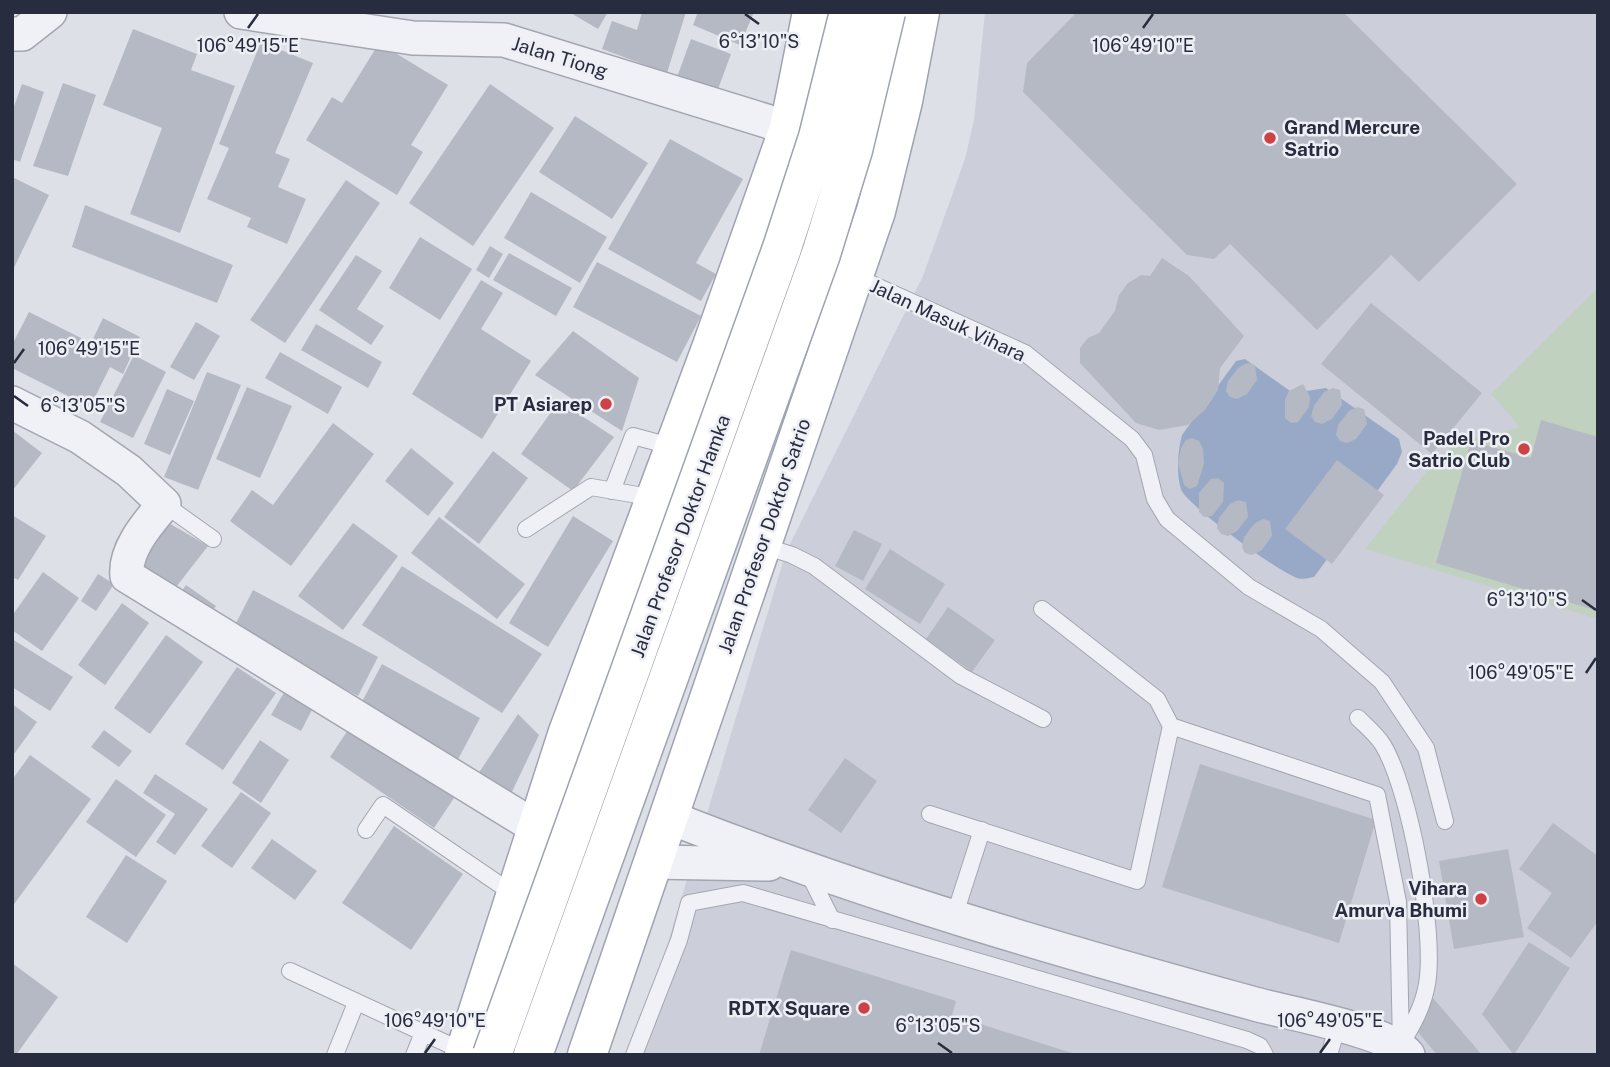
<svg xmlns="http://www.w3.org/2000/svg" width="1610" height="1067" font-family="'Public Sans',sans-serif">
  <style>
    .built { fill: #cccfd9 }
    .green { fill: #c1d1bf }
    .water { fill: #98a9c7 }
    .building { fill: #b5b9c4 }
    .lines { fill: none; stroke-linecap: round; stroke-linejoin: round }
    .service-casing { stroke: #a3a6b1; stroke-width: 18 }
    .minor-casing { stroke: #a3a6b1; stroke-width: 36 }
    .primary-casing { stroke: #9da3b3; stroke-width: 41 }
    .service { stroke: #f0f1f6; stroke-width: 16 }
    .minor { stroke: #f0f1f6; stroke-width: 33 }
    .primary { stroke: #fff; stroke-width: 38 }
    .primary-bridge-casing { stroke: #9da3b3; stroke-width: 41; stroke-linecap: butt }
    .primary-bridge { stroke: #fff; stroke-width: 38 }
    .ticks { fill: none; stroke: #272c3e; stroke-width: 2.5 }
    .poi-dot { fill: #cd4245; stroke: #edeff5; stroke-width: 2.5 }
    .labels { text-anchor: middle; stroke-width: 5; stroke-linejoin: round; paint-order: stroke }
    .street-label { font-size: 19px; fill: #272c3e; stroke: #edeff5 }
    .poi-label { font-size: 19px; font-weight: bold; fill: #272c3e; stroke: #edeff5; text-anchor: end }
    .ticks-label { font-size: 18px; text-anchor: middle; fill: #272c3e; stroke: #edeff5; stroke-width: 5; stroke-linejoin: round; paint-order: stroke }
  </style>
  <rect width="100%" height="100%" fill="#dee0e7"/>
  <path class="built" d="M985 12H1598V1055H634L786 552 923 276 965 159 974 120Z"/>
  <path class="green" d="M1598 288V619L1365 549 1439 456 1461 442 1520 427 1491 394Z"/>
  <path class="water" d="M1245 359 1293 393 1326 388 1399 439 1402 452 1397 464 1314 577C1308 578 1302 580 1297 578 1280 573 1185 504 1181 489 1176 474 1178 450 1182 435L1236 361Z"/>
  <path class="building" d="M569 12H608L598 29Z
    M642 12H686L667 73 602 49 612 21 637 30Z
    M698 12H754L740 45 693 25Z
    M1077 12H1343L1517 184 1419 282 1391 255 1317 330 1230 244 1214 259 1187 255 1023 92 1027 63Z
    M133 29 197 54 191 70 235 86 180 233 130 214 162 128 103 105Z
    M691 39 731 54 714 100 674 85Z
    M261 42 313 63 275 153 290 159 278 187 306 199 287 244 247 227 251 218 207 199 229 148 219 144Z
    M379 43 448 85 411 145 423 152 397 195 306 140 332 97 342 103Z
    M63 83 96 95 68 176 33 166Z
    M22 84 44 92 20 162 12 159V112Z
    M490 84 554 128 473 246 409 203Z
    M575 116 648 163 612 219 539 172Z
    M670 139 743 179 696 263 716 274 701 301 608 249Z
    M12 177 49 195 12 272Z
    M346 180 380 203 285 343 250 320Z
    M531 192 607 237 580 283 504 238Z
    M85 205 233 265 217 303 72 247Z
    M420 237 472 269 440 320 389 288Z
    M490 246 503 254 489 278 476 270Z
    M509 253 572 288 556 316 493 280Z
    M356 255 382 271 357 309 384 326 371 345 319 310Z
    M1162 258 1189 276 1244 336 1220 368 1218 390 1205 410 1188 425 1159 430 1136 423 1080 363V348L1088 338 1099 333 1115 311 1119 295 1128 283 1141 275 1150 276Z
    M597 262 701 316 677 362 573 307Z
    M481 280 503 293 481 329 531 361 482 439 412 394Z
    M1371 303 1482 393 1432 454 1321 364Z
    M29 312 91 343 103 318 140 337 123 374 110 367 90 407 12 368V345Z
    M196 322 220 336 194 380 170 367Z
    M316 324 382 362 368 388 301 350Z
    M573 331 639 378 622 431 535 375Z
    M280 352 342 387 328 414 265 378Z
    M134 355 166 372 133 438 100 422Z
    M1248 363 1255 365 1257 380 1247 394 1237 399 1230 397 1226 391 1228 381 1239 367Z
    M207 372 241 385 198 490 164 477Z
    M1303 384 1310 397 1309 407 1298 422 1291 423 1285 418V400L1289 391Z
    M247 387 292 406 260 478 216 459Z
    M1333 388 1340 390 1342 405 1332 419 1322 424 1315 422 1311 416 1314 406 1324 392Z
    M167 389 194 401 170 455 144 444Z
    M559 401 614 437 573 491 521 454Z
    M1357 407 1364 409 1367 424 1356 439 1347 443 1340 441 1336 435 1338 425 1349 411Z
    M1541 420 1598 437V611L1436 563 1471 441 1531 458Z
    M333 423 374 454 291 566 230 521 252 490 273 505Z
    M12 430 42 453 12 491Z
    M1192 438 1199 441 1203 449 1204 464 1197 486 1190 489 1184 485 1178 463 1181 448 1186 440Z
    M411 448 454 483 428 516 385 481Z
    M493 451 528 478 479 544 444 517Z
    M1337 460 1384 495 1332 564 1285 529Z
    M1218 478 1224 483 1223 502 1212 516 1204 517 1199 512V493L1211 479Z
    M1238 500 1246 502 1248 517 1237 531 1228 536 1221 534 1217 528 1219 518 1230 504Z
    M12 515 46 536 18 580 12 577Z
    M573 516 613 541 548 647 509 623Z
    M439 517 525 584 497 619 411 553Z
    M162 519 208 546 173 591 130 561Z
    M1263 519 1270 521 1272 536 1262 550 1252 555 1245 553 1242 547 1244 537 1255 523Z
    M353 523 398 556 343 630 298 596Z
    M854 530 882 544 863 581 835 566Z
    M890 549 945 584 920 624 865 589Z
    M402 566 542 654 502 713 362 625Z
    M43 572 79 598 42 651 12 630V616Z
    M98 574 114 584 96 611 81 601Z
    M186 585 216 606 209 615 180 594Z
    M253 590 378 657 358 696 233 629Z
    M122 603 149 623 105 685 78 665Z
    M948 607 995 640 972 672 926 639Z
    M166 635 203 662 150 734 114 708Z
    M12 639 73 677 50 711 12 687Z
    M382 664 480 718 455 765 357 711Z
    M237 667 276 693 223 770 185 744Z
    M286 689 315 704 301 731 271 715Z
    M12 704 37 722 12 757Z
    M518 714 539 735 509 798 472 783Z
    M354 721 458 792 434 828 330 757Z
    M104 730 132 751 119 767 91 747Z
    M260 740 289 760 261 803 232 783Z
    M30 755 91 799 12 907V780Z
    M845 758 877 781 841 833 808 810Z
    M1200 764 1376 820 1339 943 1162 887Z
    M155 774 208 809 175 855 156 842 175 814 143 793Z
    M116 779 166 815 136 857 86 822Z
    M241 792 271 813 232 868 201 846Z
    M1553 823 1598 856V921L1571 958 1527 928 1552 893 1519 869Z
    M394 826 463 874 411 950 342 903Z
    M272 839 317 871 295 900 251 868Z
    M1508 849 1524 937 1454 949 1439 861Z
    M126 855 167 881 127 943 86 917Z
    M1529 942 1570 968 1514 1055 1482 1014Z
    M791 950 956 1001 952 1015 1078 1055H759Z
    M12 963 58 997 16 1055H12Z
    M1433 998 1482 1055H1437L1418 1032Z"/>
  <g class="lines">
    <defs>
      <path id="service" d="M854 276 1025 353 1132 439 1144 455 1155 499 1167 519 1249 587 1321 629 1382 682 1426 748 1445 821
        M612 491 633 436 674 447
        M164 504 213 539
        M526 529 591 487 655 498
        M761 545 792 555 814 566 961 676 1043 719
        M1042 609 1157 699 1171 726
        M1358 718C1366 726 1377 735 1383 745 1410 790 1436 932 1427 984 1423 1007 1413 1024 1402 1043
        M930 814 1137 881 1171 726 1377 795 1398 902 1401 1045
        M366 830 383 805 515 895
        M808 872 832 920
        M954 917 982 830
        M290 971 465 1052
        M335 1055 356 1003
        M414 1055 423 1033
        M634 1055 679 940 689 903 743 893 1247 1040 1260 1046 1265 1055
        M1329 1055 1338 1025"/>
      <path id="minor" d="M241 12 413 38 504 40 789 128
        M12 34H22L50 12
        M12 403 80 437 129 471 164 504C148 523 124 550 127 576L537 828
        M670 811 684 823C870 896 1062 951 1255 1004 1287 1013 1390 1031 1408 1055
        M652 862 769 864"/>
      <path id="primary" d="M464 1055 567 735 712 346 789 128 812 12
        M587 1055 876 211 903 101 920 12"/>
    </defs>
    <use href="#service" class="service-casing"/>
    <use href="#minor" class="minor-casing"/>
    <use href="#primary" class="primary-casing"/>
    <use href="#service" class="service"/>
    <use href="#minor" class="minor"/>
    <use href="#primary" class="primary"/>
    <defs>
      <path id="primary-bridge" d="M492 1055 782 248 818 137 849 12
        M533 1055 821 254 853 150 886 12"/>
    </defs>
    <use href="#primary-bridge" class="primary-bridge-casing"/>
    <use href="#primary-bridge" class="primary-bridge"/>
  </g>
  <path class="ticks" d="M745 14 759 24M248 28 258 14M1143 28 1153 14M14 363 24 349M14 396 28 406M1582 600 1596 610M1586 673 1596 658M938 1043 952 1053M425 1053 435 1039M1320 1053 1330 1039"/>
  <g class="poi-dot">
    <circle cx="1270" cy="138" r="7"/>
    <circle cx="606" cy="404" r="7"/>
    <circle cx="1524" cy="449" r="7"/>
    <circle cx="1481" cy="899" r="7"/>
    <circle cx="864" cy="1008" r="7"/>
  </g>
  <g class="labels">
    <g class="street-label">
      <text transform="translate(560 57) rotate(17)" y="7">Jalan Tiong</text>
      <text transform="translate(948 320) rotate(25)" y="7">Jalan Masuk Vihara</text>
      <text transform="translate(680 536) rotate(-70)" y="7">Jalan Profesor Doktor Hamka</text>
      <text transform="translate(764 536) rotate(-71)" y="7">Jalan Profesor Doktor Satrio</text>
    </g>
    <g class="poi-label">
      <text x="1284" y="134" text-anchor="start">Grand Mercure<tspan x="1284" dy="22">Satrio</tspan></text>
      <text x="592" y="411">PT Asiarep</text>
      <text x="1510" y="445">Padel Pro<tspan x="1510" dy="22">Satrio Club</tspan></text>
      <text x="1467" y="895">Vihara<tspan x="1467" dy="22">Amurva Bhumi</tspan></text>
      <text x="850" y="1015">RDTX Square</text>
    </g>
  </g>
  <g class="ticks-label">
    <text x="759" y="48">6°13'10"S</text>
    <text x="248" y="52">106°49'15"E</text>
    <text x="1143" y="52">106°49'10"E</text>
    <text x="89" y="355">106°49'15"E</text>
    <text x="83" y="412">6°13'05"S</text>
    <text x="1527" y="606">6°13'10"S</text>
    <text x="1521" y="679">106°49'05"E</text>
    <text x="435" y="1027">106°49'10"E</text>
    <text x="1330" y="1027">106°49'05"E</text>
    <text x="938" y="1032">6°13'05"S</text>
  </g>
  <rect width="1610" height="1067" fill="none" stroke="#272c3e" stroke-width="28"/>
</svg>
